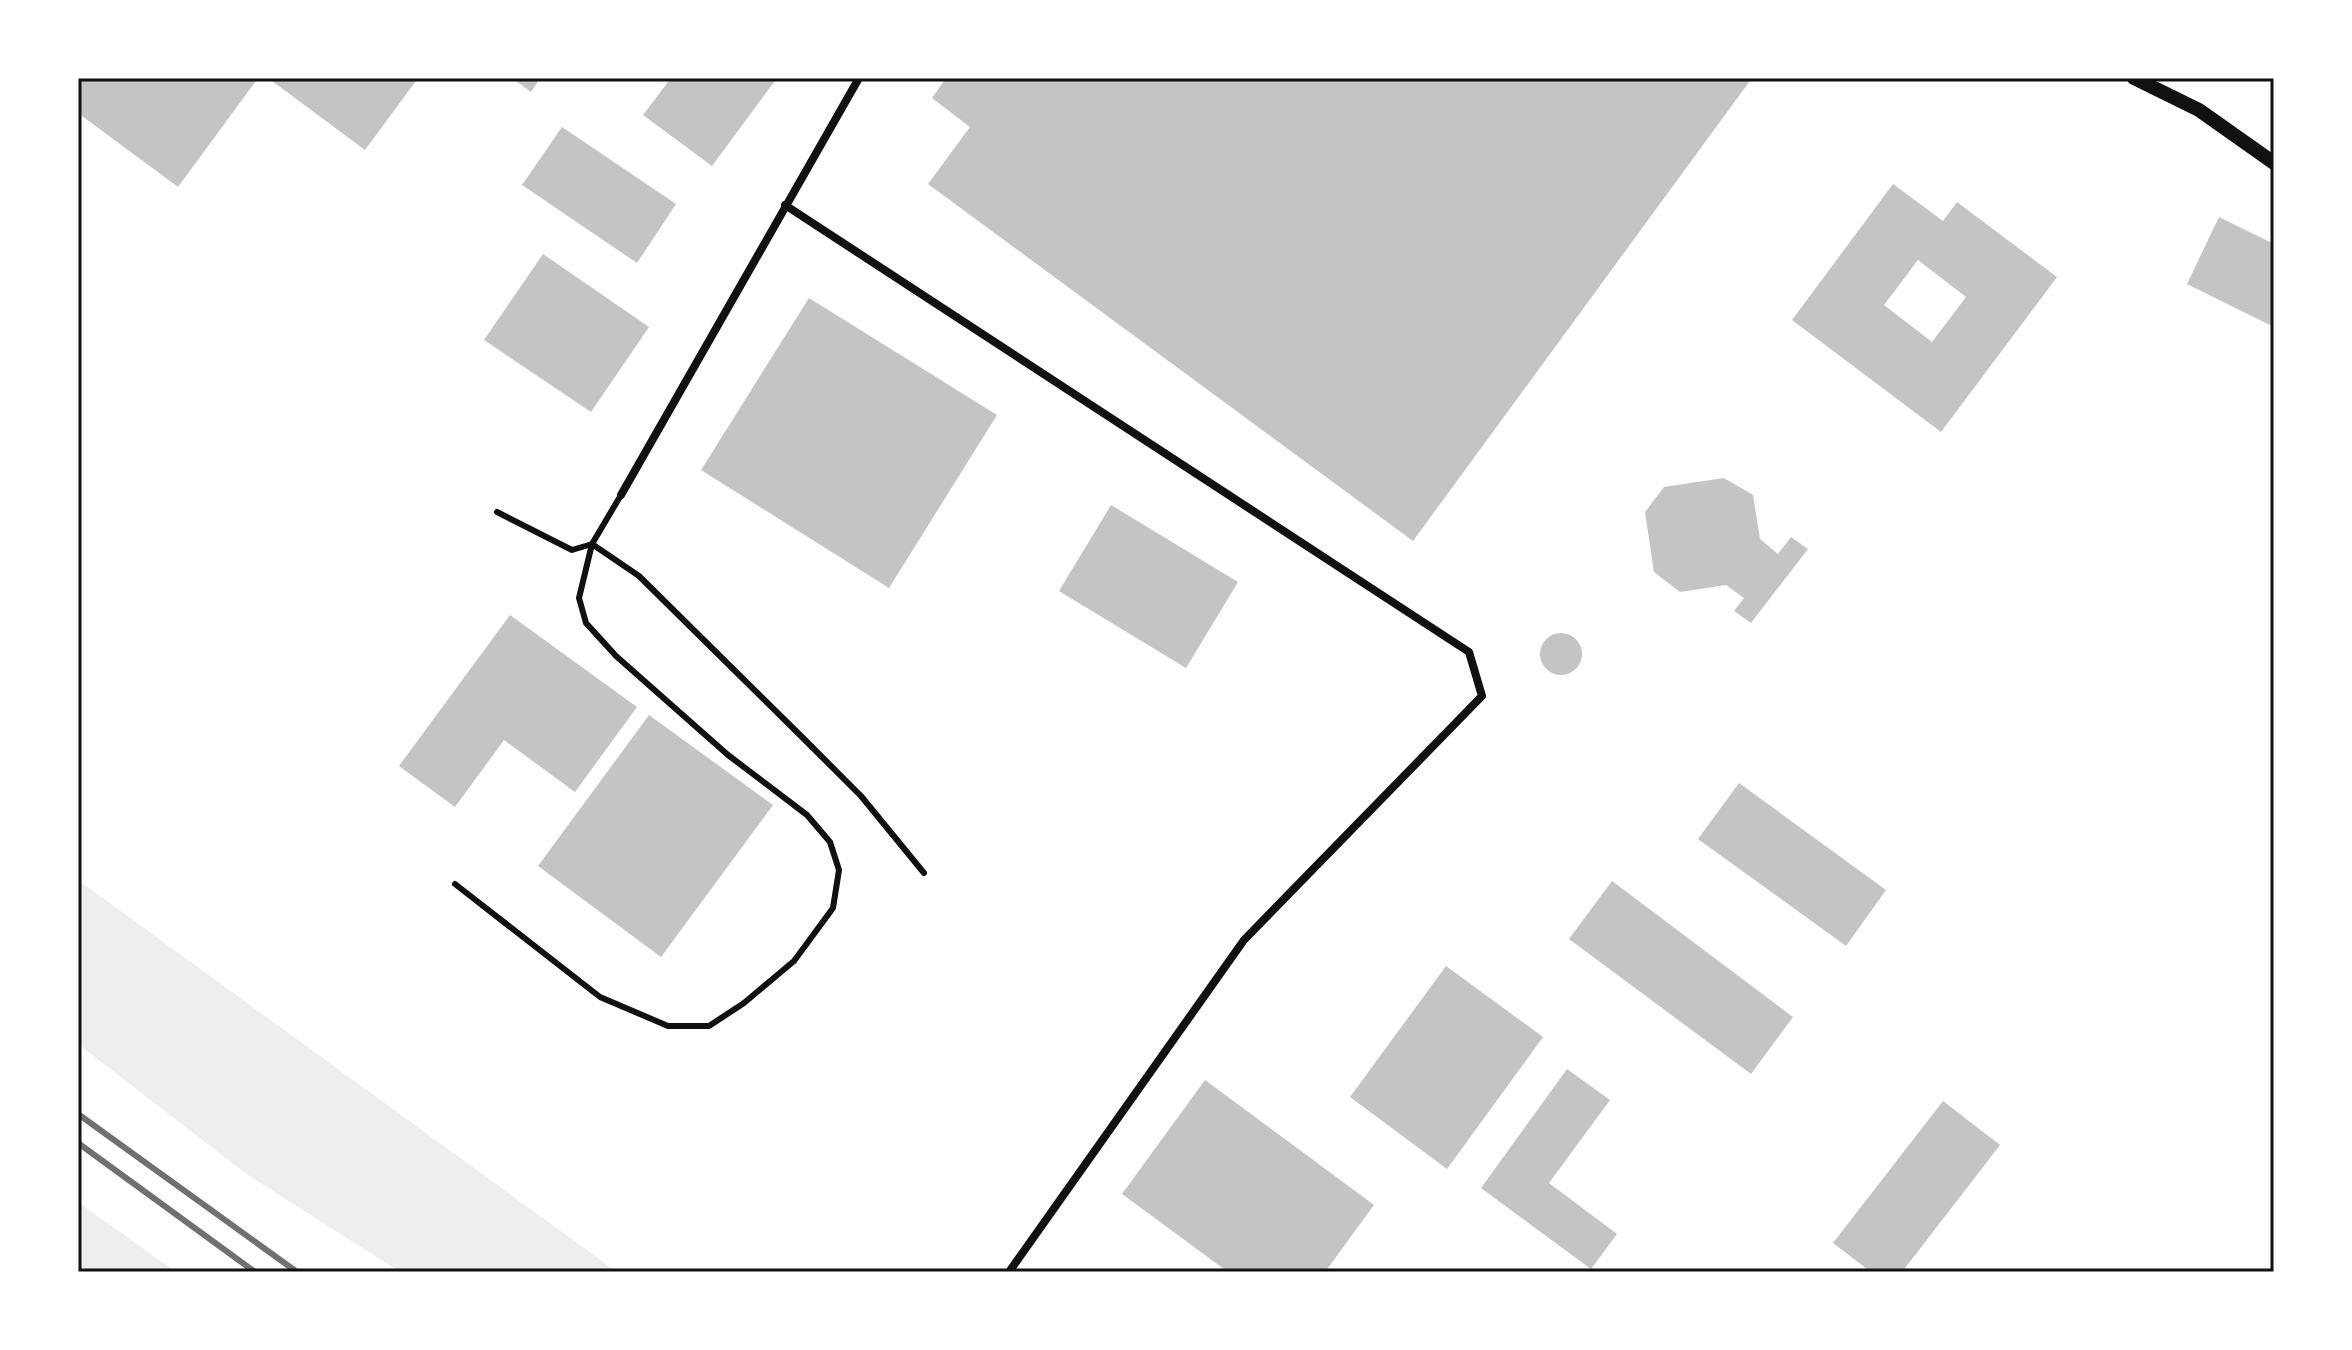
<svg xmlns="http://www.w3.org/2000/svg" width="2352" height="1350" font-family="'PT Sans',sans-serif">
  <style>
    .green { fill: #eee }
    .building { fill: #c4c4c4; fill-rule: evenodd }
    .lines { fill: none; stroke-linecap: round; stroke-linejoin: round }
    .service { stroke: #111; stroke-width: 6 }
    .minor { stroke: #111; stroke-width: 8 }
    .tertiary { stroke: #111; stroke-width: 14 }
    .rail { stroke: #707070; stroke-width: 6 }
    .neatline { fill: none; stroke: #111; stroke-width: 3 }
  </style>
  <rect width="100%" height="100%" fill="#fff"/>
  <path class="green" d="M78 880 617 1272H400L245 1173 78 1044Z
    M78 1202 176 1272H78Z"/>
  <path class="building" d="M78 78H258L178 187 78 113Z
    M268 78H418L365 150Z
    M512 78H540L531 92Z
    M671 78H777L712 166 643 115Z
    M946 78H1752L1413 541 928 184 970 127 932 98Z
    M562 127 676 204 637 263 522 185Z
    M1893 184 1943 221 1957 202 2057 277 1941 432 1792 320ZM1918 260 1966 297 1932 342 1884 305Z
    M2219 217 2274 244V327L2187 284Z
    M543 254 649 327 591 412 484 340Z
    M809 298 997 415 889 588 701 470Z
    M1724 478 1753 495 1760 539 1778 554 1791 537 1808 549 1751 623 1734 611 1744 598 1726 585 1680 592 1654 572 1645 512 1664 487Z
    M1111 505 1238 582 1186 668 1059 591Z
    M510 615 637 707 575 792 504 740 455 807 399 766Z
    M1540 654a21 21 0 1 1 42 0a21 21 0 1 1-42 0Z
    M649 715 773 805 661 957 538 866Z
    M1739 783 1886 890 1846 946 1698 839Z
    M1612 881 1793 1017 1751 1074 1569 939Z
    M1446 966 1543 1037 1447 1169 1350 1097Z
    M1567 1069 1610 1100 1549 1183 1617 1234 1591 1269 1481 1188Z
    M1205 1080 1374 1205 1325 1272H1228L1122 1194Z
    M1943 1101 2000 1145 1902 1272H1871L1833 1243Z"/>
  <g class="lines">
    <path class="service" d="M497 512 572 550 592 544 621 495
      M455 884 600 997 668 1026H709L744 1003 794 961 833 908 839 870 830 842 807 815 728 755 616 656 586 623 579 598 592 544 639 576 803 738 861 796 924 873"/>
    <path class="minor" d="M785 205 1469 652 1482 696 1244 940 1009 1272
      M621 495 859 78"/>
    <path class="tertiary" d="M2134 78 2199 110 2274 163"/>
    <path class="rail" d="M78 1114 297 1272
      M78 1143 255 1272"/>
  </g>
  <rect width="2352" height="1350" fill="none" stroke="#ffffff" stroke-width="160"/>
  <rect x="80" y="80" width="2192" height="1190" class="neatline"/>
</svg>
